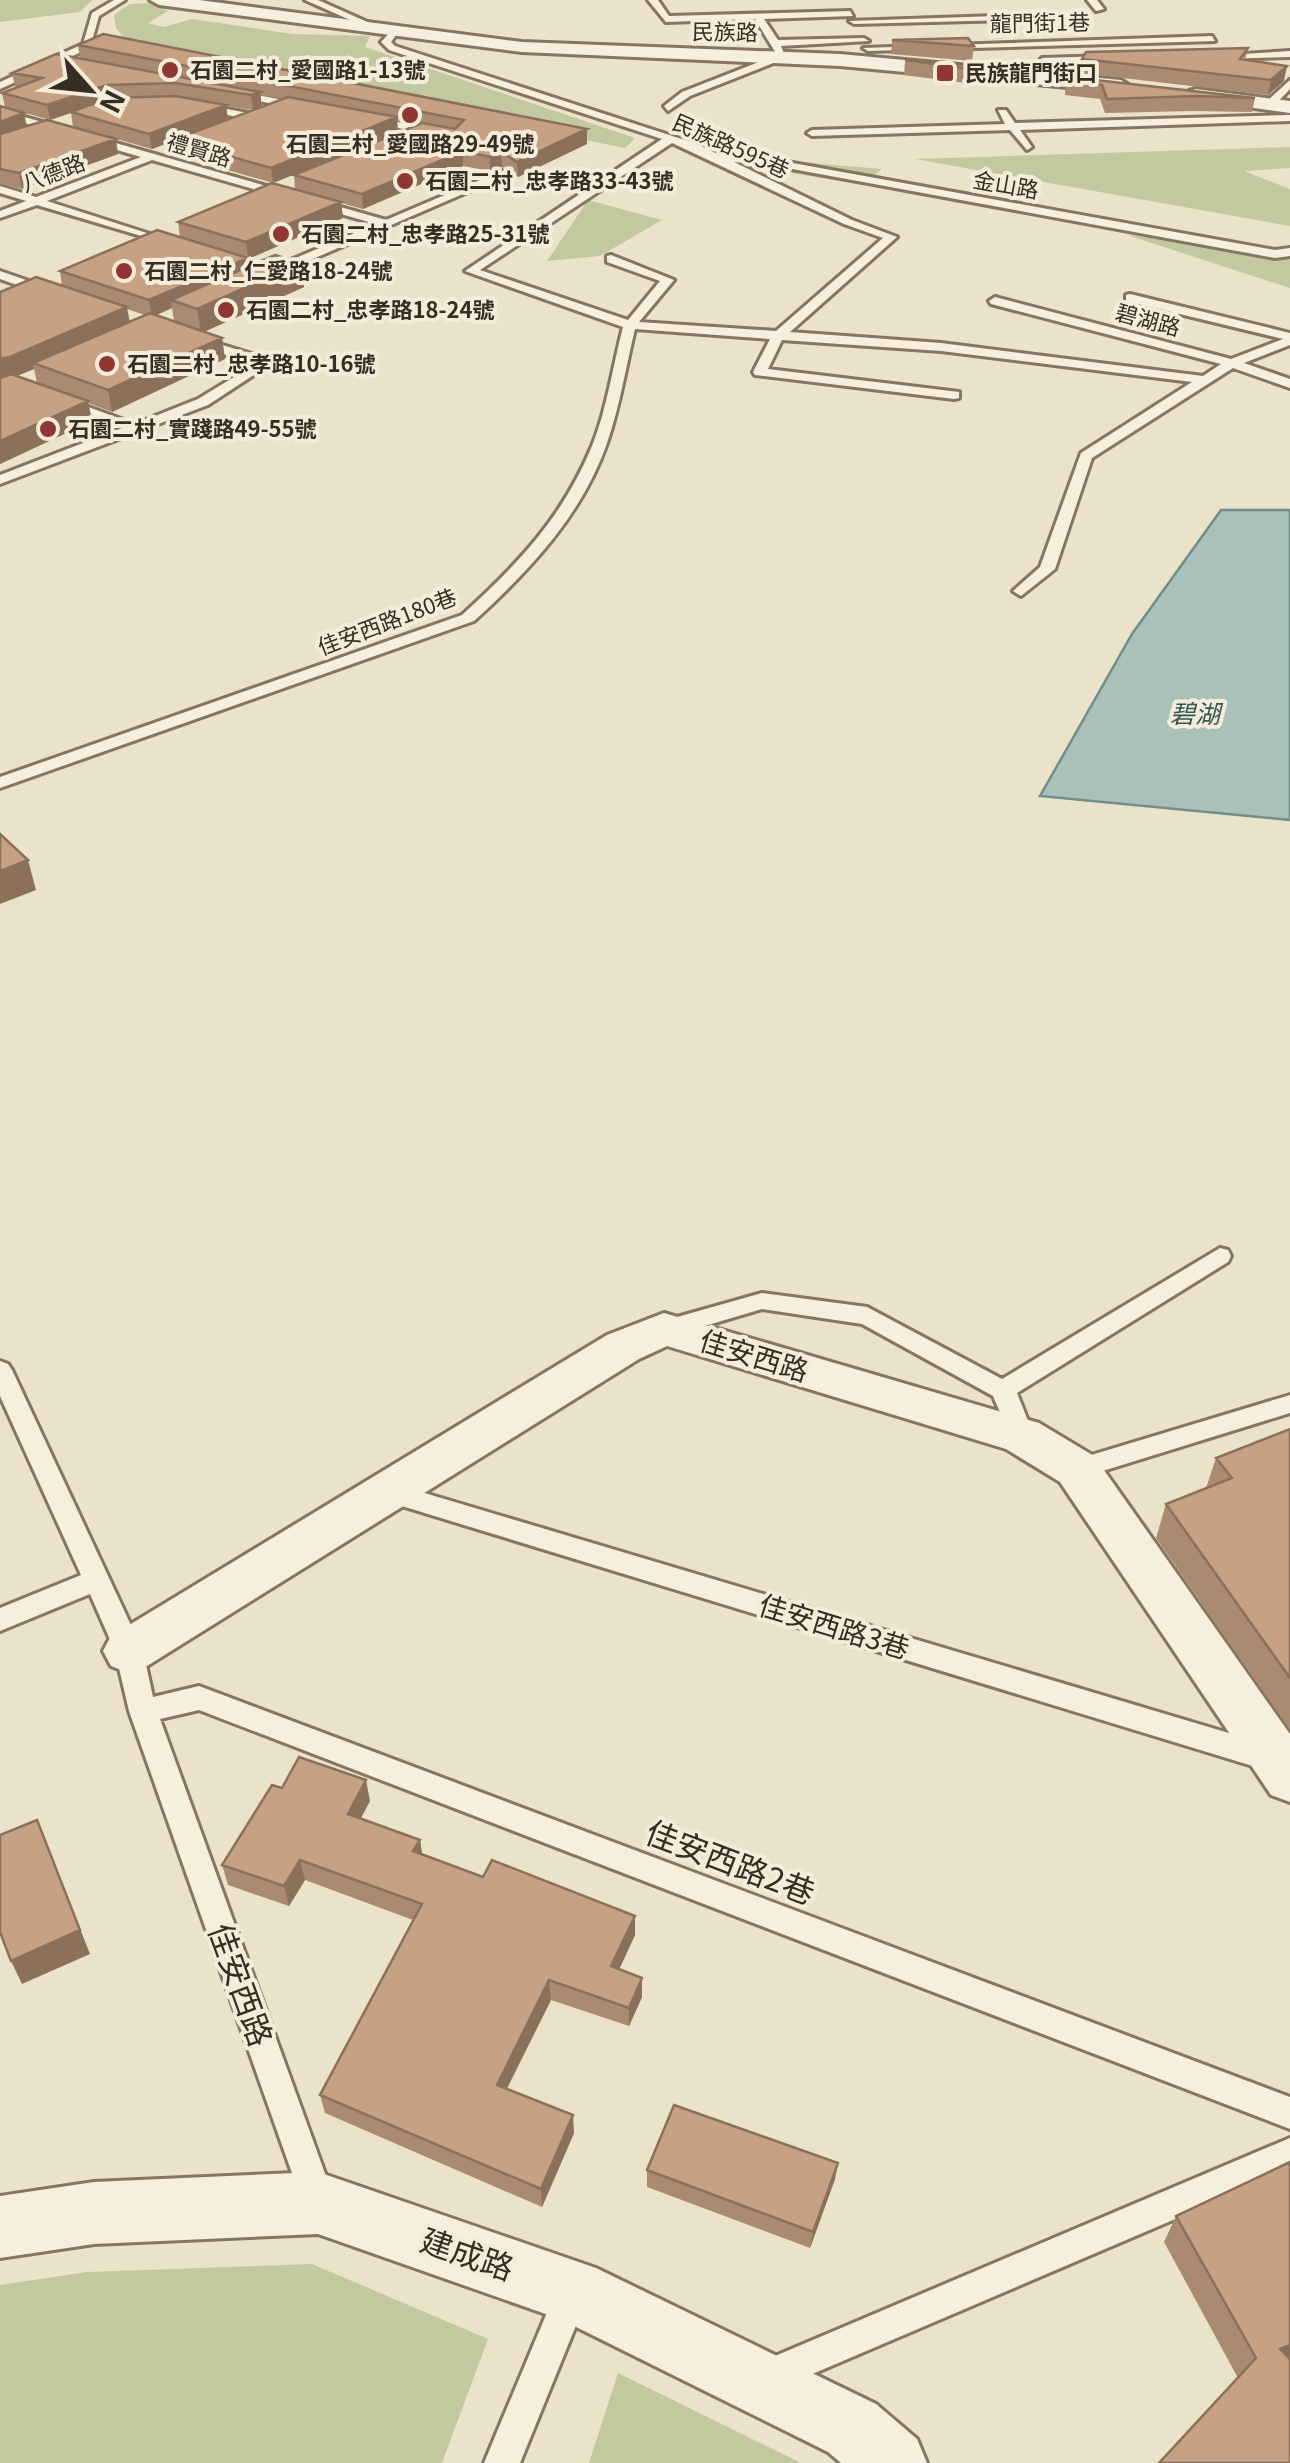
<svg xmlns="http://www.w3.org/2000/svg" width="1290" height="2463" font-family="Georgia,'Noto Sans TC',serif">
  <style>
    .green { fill: #c2c99e }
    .water { fill: #aac0ba; stroke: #718e88; stroke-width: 2.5 }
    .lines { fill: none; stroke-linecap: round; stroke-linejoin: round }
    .lane-casing { stroke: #867560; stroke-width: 6 }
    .street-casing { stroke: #867560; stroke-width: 6 }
    .lane { fill: #f6efdc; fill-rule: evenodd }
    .street { fill: #f6efdc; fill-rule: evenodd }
    .wall { fill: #aa8a71; fill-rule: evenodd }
    .shaded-wall { fill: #8b715c }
    .building { fill: #c6a183; stroke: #8b715c; stroke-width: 2.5 }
    .poi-dot { fill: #903735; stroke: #f3ecd9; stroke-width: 4 }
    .labels { text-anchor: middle; stroke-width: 8; stroke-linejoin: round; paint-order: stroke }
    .far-street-label { font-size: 22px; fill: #382d22; stroke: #f3ecd9 }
    .far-poi-label { font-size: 22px; font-weight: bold; fill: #382d22; stroke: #f3ecd9; text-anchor: start }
    .far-water-label { font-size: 25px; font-style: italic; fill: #325655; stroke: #f3ecd9 }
    .street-label { font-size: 28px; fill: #382d22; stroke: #f3ecd9 }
    .near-street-label { font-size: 32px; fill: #382d22; stroke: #f3ecd9 }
  </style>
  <rect width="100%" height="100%" fill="#ebe2ca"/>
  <path class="green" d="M0 0H92L80 12 0 22Z
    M152 3 168 11 148 23 164 27 192 19 292 34 370 36 365 47 635 138 625 148 133 49 116 28 114 15 130 4Z
    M1290 147V168L1244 171 1290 189V226L915 159Z
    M743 157 882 169 862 185 756 167Z
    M588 200 662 220 600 256 547 261Z
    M1127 235 1290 251V288Z
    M312 2264 488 2339 442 2463H0V2285L87 2272Z
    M618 2373 801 2463H589Z"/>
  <path class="water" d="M1221 510H1290V820L1040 796 1132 634Z"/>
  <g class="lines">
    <defs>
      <path id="lane" d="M114 0H125L99 16 90 48 0 89V82L83 44 92 13Z
        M305 0H318L383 29 375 31Z
        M648 0H658L669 16 850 11 853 16 764 19 778 40 864 38 869 41 781 46 786 58 690 96 668 111 664 106 682 92 777 55 755 19 666 22Z
        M1087 0H1097L1104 9 1096 11Z
        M1054 14 1051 19 854 24 849 21Z
        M394 28 399 31 391 42 395 46 697 144 724 157 776 160 1275 250 1290 248V256L1275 258 776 166 734 162 852 220 897 237 790 332 941 343 1203 376 1221 364 991 304 989 301 995 297 1231 359 1283 339 1126 301V295L1130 294 1290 333V345L1244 363 1290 379V388L1233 368 1092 458 1055 569 1021 596 1013 591 1040 567 1081 453 1192 382 941 351 782 340 768 369 959 392V398L954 399 755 375 753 372 770 339 635 329C626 366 620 406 607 443 582 515 529 571 474 621L0 788V777L462 615C519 563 562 518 592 446 607 409 613 365 623 327L465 271 662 139 389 50 381 42ZM672 143 844 224 883 238 776 331 639 322 674 280 611 255 607 256V262L660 281 628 320 480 270Z
        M1212 36 1215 41 868 51 863 48Z
        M1290 51V57L1216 59 1211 56Z
        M1109 56 1112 61 1045 64 1035 78 1026 76 1042 58Z
        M1290 80V89L1275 105H1267V101Z
        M230 90 306 104 311 107 306 110 226 95Z
        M199 104 254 114 259 117 254 120 195 109Z
        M0 110 386 220 501 171 511 173 269 278 265 277V271L376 224 152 160 47 201 175 242V246L37 205 0 218V211L26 201 0 193V186L36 197 141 157 0 116Z
        M998 110H1006L1015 123 1290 115V121L1020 130 1032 147 1027 150 1010 130 812 136 807 133 812 130 1005 124Z
        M367 116 439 130 444 133 439 136 363 121Z
        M0 271 52 289 54 292 48 296 0 279Z
        M197 337 258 356 266 367 208 405 0 484V475L122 428 59 406V400H69L135 424 198 399 252 366 248 362 192 344 191 341Z
        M1220 1248 1228 1250 1231 1256 1228 1262 1017 1393 1034 1436 1031 1443 1022 1446 1013 1443 993 1396 862 1324 762 1309 664 1338 656 1335 652 1329 656 1323 762 1293 867 1307 1002 1379Z
        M0 1361 8 1364 12 1370 143 1651 153 1697 199 1686 1290 2097V2129L199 1710 160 1719 335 2201 330 2213 318 2218 306 2213 129 1711 115 1651 90 1594 0 1631V1608L81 1575 0 1396Z
        M1290 1395V1413L1077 1479 1068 1476 1064 1469 1068 1462Z
        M391 1483 1269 1745 1279 1749 1283 1758 1279 1767 1269 1771 382 1500 378 1493 382 1486Z
        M1290 2138V2170L768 2393 756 2388 751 2376 756 2364Z
        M573 2274 585 2279 590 2291 520 2463H484L561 2279Z"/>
      <path id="street" d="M150 0H199L522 42 840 54 1121 80 1130 86 1121 92 840 66 522 52 159 5Z
        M1196 89 1290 101V113L1189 99V91Z
        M664 1313 1039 1423 1094 1456 1290 1734V1802L1271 1795 1060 1482 1006 1449 667 1346 639 1359 147 1666 129 1673 111 1666 103 1651 111 1636 607 1335Z
        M318 2172 596 2268 876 2404 917 2439 927 2463H841L828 2452 560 2319 318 2234 94 2244 0 2258V2196L94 2182Z"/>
    </defs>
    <use href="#lane" class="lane-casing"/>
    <use href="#street" class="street-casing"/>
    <use href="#lane" class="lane"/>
    <use href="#street" class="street"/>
  </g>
  <path class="wall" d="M892 40 974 46 972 61 891 54Z
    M78 45 587 129V144L518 177 502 167 490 171 463 166 363 209 341 203 343 218 248 259 249 266 301 263 304 287 204 332 222 338 225 359 112 412 88 403 92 421 0 464V292L62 286 60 271 180 237 178 222 295 190 294 175 417 125 397 122 398 132 273 183 175 155 173 141 152 149 73 127 71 113 50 120 8 108 24 113 26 126 118 154 22 189 0 184V106L5 107 2 93 15 87 12 73 80 59ZM260 95 283 99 262 107ZM226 106 253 110 228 120ZM172 308 174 321 156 315ZM127 309 145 315 130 322ZM34 369 37 383 17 376Z
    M1248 48 1245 60 1284 81 1268 95 1080 73 1082 59Z
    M905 60 991 72 989 86 904 75Z
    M1066 80 1255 98 1252 112 1193 111 1105 113 1100 99 1065 95Z
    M1290 1429V1730L1156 1538 1166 1504 1206 1488 1216 1458Z
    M282 1788 370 1801 361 1818 420 1840 422 1854 635 1935 619 1969 642 1997 629 2026 551 2000 507 2089 574 2133 542 2207 325 2113 320 2095 413 1920 305 1880 289 1906 228 1885 222 1865Z
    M1290 2162V2463L1238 2378 1164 2242 1176 2216Z
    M647 2170 835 2179 810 2248 647 2187Z"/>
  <path class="shaded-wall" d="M1287 66 1284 81 1268 95 1271 80Z
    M107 85 110 99 50 120 47 105Z
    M260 92 262 107 253 110 251 95Z
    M226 105 228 120 152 149 149 134Z
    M24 113 27 128 0 138V122Z
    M397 117 398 132 273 183 271 168Z
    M587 129V144L518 177 517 162Z
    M116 139 118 154 22 189 19 173Z
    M463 151V166L363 209 362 194Z
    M501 152 502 167 490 171V157Z
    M341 202 343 218 248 259 250 275 171 300 172 308 152 317 149 300 248 258 246 242Z
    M301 263 304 287 201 333 197 309Z
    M127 307 130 326 33 363 34 369 14 377 0 379V359Z
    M222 338 225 359 112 412 108 390Z
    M88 401 92 421 0 464V441Z
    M28 860 36 890 0 904V871Z
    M366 1780 370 1801 352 1834 348 1814Z
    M37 1820 90 1954 22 1984 11 1961Z
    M420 1840 423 1860 413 1851Z
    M300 1860 305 1880 289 1906 284 1886Z
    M635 1916V1935L612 1985 611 1966Z
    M642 1978V1997L629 2026V2008Z
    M549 1980 551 2000 499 2103 497 2085Z
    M573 2115 574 2133 542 2207 541 2189Z
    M838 2163 835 2179 810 2248 813 2232Z
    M1290 2345V2362L1280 2349Z"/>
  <path class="building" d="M103 34 587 129 517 162 501 152 490 157 463 151 362 194 294 175 422 123 455 129 464 120 78 45Z
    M968 38 974 46 892 40Z
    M1248 48 1240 59 1287 66 1271 80 1082 59 1086 52Z
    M56 54 260 92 251 95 175 83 107 85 47 105 2 93 42 78 12 73Z
    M905 60 988 67 991 72Z
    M1069 77 1255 98 1196 96 1107 99 1102 85 1066 80Z
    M175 96 226 105 149 134 71 112 109 98Z
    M288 97 397 117 271 168 173 140Z
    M0 106 24 113 0 122Z
    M47 120 116 139 19 173 0 169V134Z
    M272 183 341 202 246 242 178 222Z
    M157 230 248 258 149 300 60 271Z
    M275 255 301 263 197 309 171 300Z
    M36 277 127 307 10 357 0 359V292Z
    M150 313 222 338 108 390 33 363Z
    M11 374 88 401 0 441V378Z
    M0 834 28 860 0 871Z
    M1290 1429V1678L1166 1504 1232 1478 1216 1458Z
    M299 1757 366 1780 348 1814 420 1840 413 1851 483 1877 492 1860 635 1916 611 1966 642 1978 629 2008 549 1980 497 2085 573 2115 541 2189 320 2095 422 1904 300 1860 284 1886 222 1865 272 1785 282 1788Z
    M37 1820 80 1930 11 1961 0 1932V1835Z
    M674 2105 838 2163 813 2232 647 2170Z
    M1290 2162V2345L1280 2349 1290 2359V2463H1159L1256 2358 1176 2216Z"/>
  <g class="poi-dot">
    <circle cx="170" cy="70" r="10"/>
    <rect x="935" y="63" width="20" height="20" rx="5"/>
    <circle cx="410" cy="115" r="10"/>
    <circle cx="405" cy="181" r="10"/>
    <circle cx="281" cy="234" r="10"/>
    <circle cx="124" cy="271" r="10"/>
    <circle cx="226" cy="310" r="10"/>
    <circle cx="107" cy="364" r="10"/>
    <circle cx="48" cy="429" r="10"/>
  </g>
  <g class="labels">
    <g class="far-street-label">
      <text transform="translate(1040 23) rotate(-1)" y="8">龍門街1巷</text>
      <text transform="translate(725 32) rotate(1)" y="8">民族路</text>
      <text transform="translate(731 146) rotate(24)" y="8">民族路595巷</text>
      <text transform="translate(199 150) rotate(16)" y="8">禮賢路</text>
      <text transform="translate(53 173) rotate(-21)" y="8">八德路</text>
      <text transform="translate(1006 185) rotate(10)" y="8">金山路</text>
      <text transform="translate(1148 320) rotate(15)" y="8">碧湖路</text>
      <text transform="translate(387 622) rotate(-21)" y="8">佳安西路180巷</text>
    </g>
    <g class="far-poi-label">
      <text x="190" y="78">石園二村_愛國路1-13號</text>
      <text x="965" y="81">民族龍門街口</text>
      <text x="410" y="152" text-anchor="middle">石園二村_愛國路29-49號</text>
      <text x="425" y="189">石園二村_忠孝路33-43號</text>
      <text x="301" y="242">石園二村_忠孝路25-31號</text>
      <text x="144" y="279">石園二村_仁愛路18-24號</text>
      <text x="246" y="318">石園二村_忠孝路18-24號</text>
      <text x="127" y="372">石園二村_忠孝路10-16號</text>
      <text x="68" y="437">石園二村_實踐路49-55號</text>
    </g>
    <g class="far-water-label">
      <text x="1195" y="723">碧湖</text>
    </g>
    <g class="street-label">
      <text transform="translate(754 1356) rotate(17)" y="10">佳安西路</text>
      <text transform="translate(834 1627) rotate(17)" y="10">佳安西路3巷</text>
    </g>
    <g class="near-street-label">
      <text transform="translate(730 1863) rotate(21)" y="11">佳安西路2巷</text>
      <text transform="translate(240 1985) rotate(70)" y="11">佳安西路</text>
      <text transform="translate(467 2255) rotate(19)" y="11">建成路</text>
    </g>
  </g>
  <g transform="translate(90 90) rotate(117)" stroke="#f3ecd9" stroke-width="8" paint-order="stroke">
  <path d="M0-8L18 38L0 25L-18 38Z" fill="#382d22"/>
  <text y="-15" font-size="28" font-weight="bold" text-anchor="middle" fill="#382d22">N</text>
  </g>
</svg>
